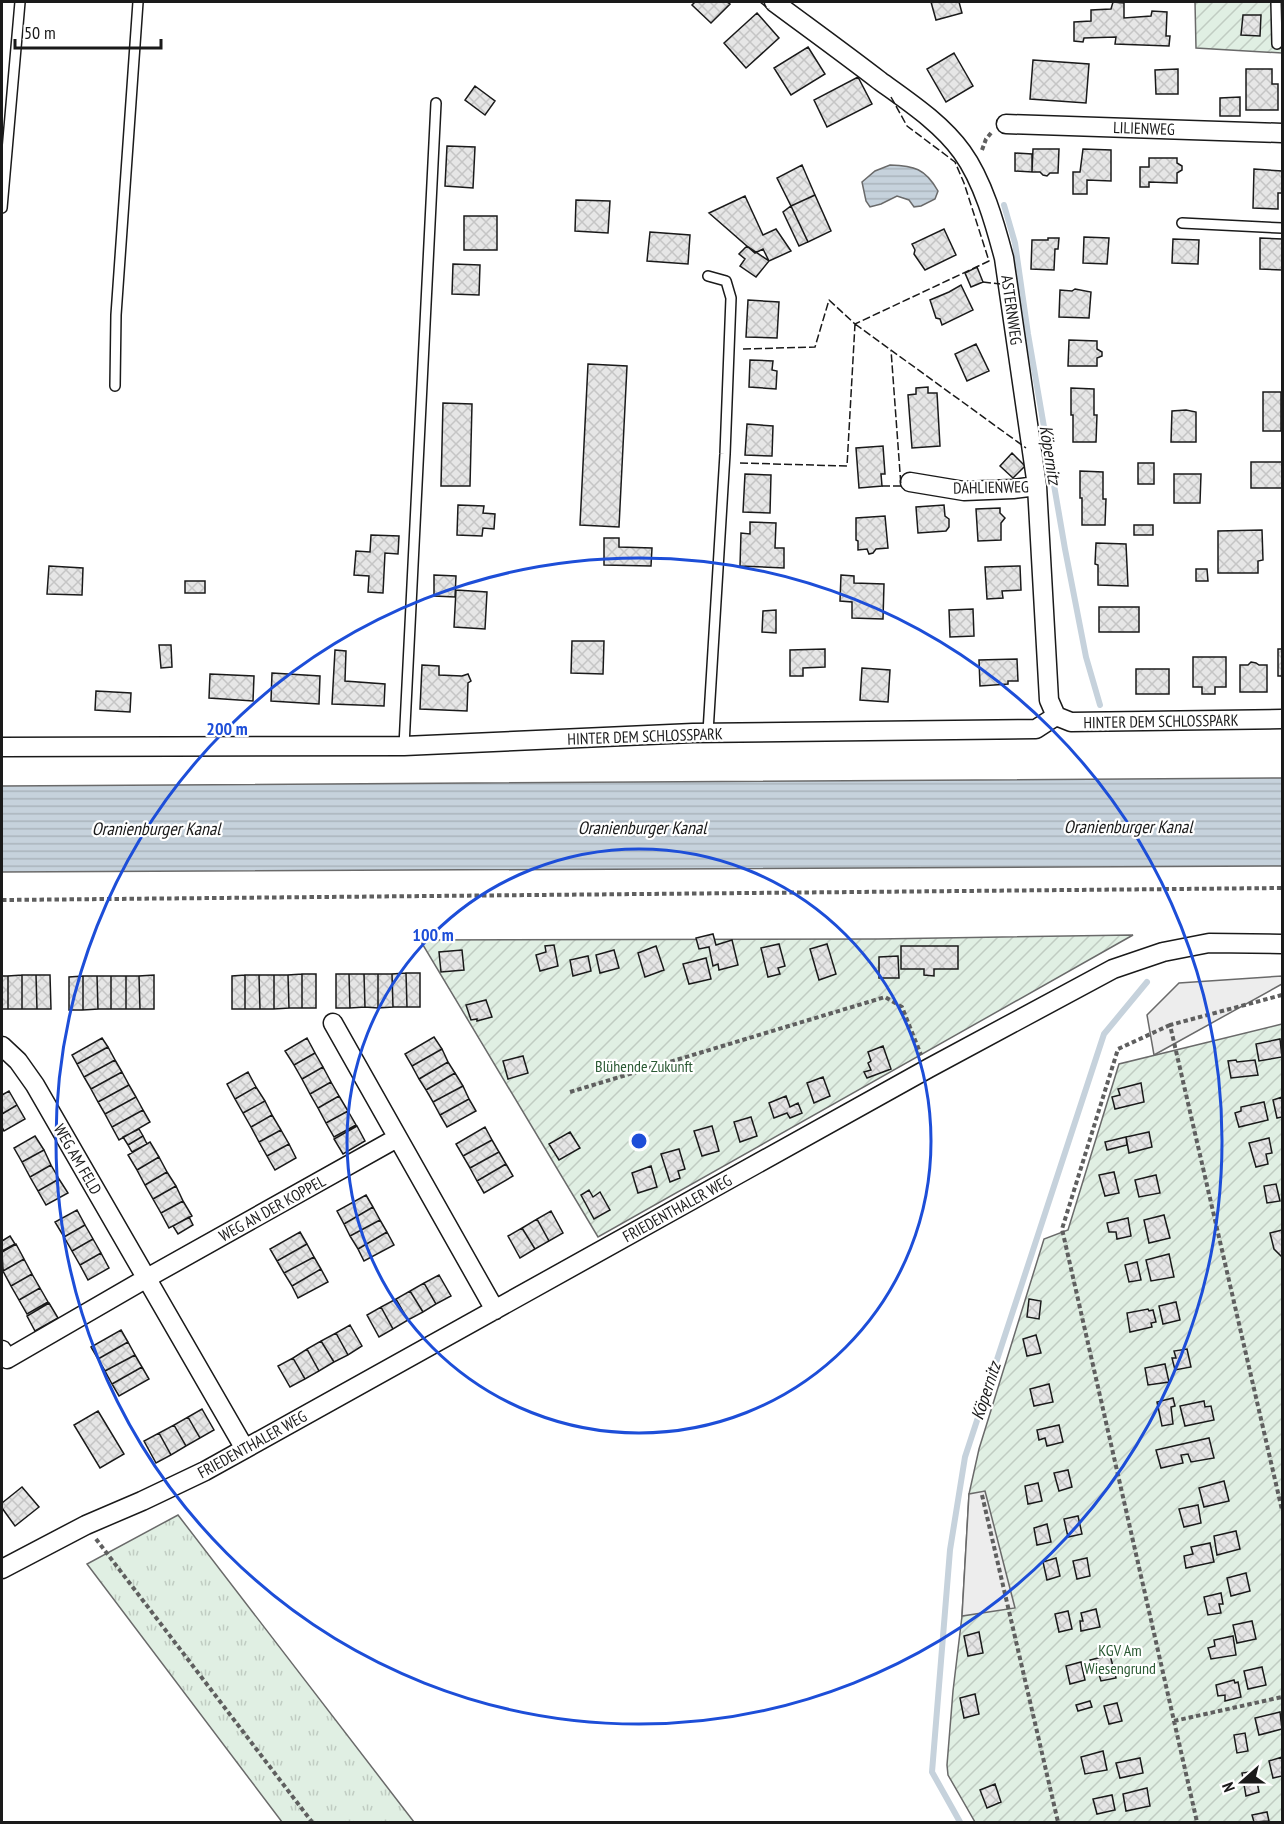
<svg xmlns="http://www.w3.org/2000/svg" width="1284" height="1824" font-family="'PT Sans Narrow',sans-serif">
  <style>
    .grass { fill: url(#grass-tufts); stroke: #6a6a6a; stroke-width: 1.5 }
    .garden { fill: url(#garden-furrows); stroke: #6a6a6a; stroke-width: 1.5 }
    .parking { fill: #ededed; stroke: #6a6a6a; stroke-width: 1.5 }
    .water { fill: url(#water-rules); stroke: #6a6a6a; stroke-width: 1.5 }
    .lines { fill: none; stroke-linecap: round; stroke-linejoin: round }
    .stream { stroke: #c6d2dc; stroke-width: 6 }
    .building { fill: url(#building-cross-hatch); stroke: #1a1a1a; stroke-width: 1.5 }
    .service-casing { stroke: #1a1a1a; stroke-width: 12 }
    .minor-casing { stroke: #1a1a1a; stroke-width: 21 }
    .path { stroke: #5f5f5f; stroke-width: 4; stroke-dasharray: 4.5 3; stroke-linecap: butt }
    .service { stroke: #fff; stroke-width: 9 }
    .minor { stroke: #fff; stroke-width: 18 }
    .fence { stroke: #1a1a1a; stroke-width: 1.5; stroke-dasharray: 8 3; stroke-linecap: butt }
    .ring { fill: none; stroke: #1d4ed8; stroke-width: 3 }
    .labels { text-anchor: middle; stroke-width: 4.5; stroke-linejoin: round; paint-order: stroke }
    .street-label { font-size: 16px; fill: #1a1a1a; stroke: #fff }
    .park-label { font-size: 16px; fill: #2b5a34; stroke: #fff }
    .water-label { font-size: 18px; font-style: italic; fill: #1a1a1a; stroke: #fff }
    .centre { fill: #1d4ed8; stroke: #fff; stroke-width: 3 }
    .ring-label { font-size: 18px; text-anchor: middle; font-weight: bold; fill: #1d4ed8; stroke: #fff; stroke-width: 4.5; stroke-linejoin: round; paint-order: stroke }
  </style>
  <defs>
    <pattern id="grass-tufts" width="24" height="20" patternUnits="userSpaceOnUse" patternTransform="scale(1.5)"><rect width="24" height="20" fill="#e0efe3"/><path d="M3 7l-1-3M5 7V3M7 7l1-3M15 17l-1-3M17 17v-4M19 17l1-3" fill="none" stroke="#c0ccc2"/></pattern>
    <pattern id="garden-furrows" width="10" height="10" patternUnits="userSpaceOnUse" patternTransform="scale(1.5)"><rect width="10" height="10" fill="#e0efe3"/><path d="M-1 1l2-2M0 10L10 0M9 11l2-2" fill="none" stroke="#c0ccc2"/></pattern>
    <pattern id="water-rules" width="6" height="5" patternUnits="userSpaceOnUse" patternTransform="scale(1.5)"><rect width="6" height="5" fill="#c6d2dc"/><path d="M0 2.5h6" fill="none" stroke="#aab4bc"/></pattern>
    <pattern id="building-cross-hatch" width="8" height="8" patternUnits="userSpaceOnUse" patternTransform="scale(1.5)"><rect width="8" height="8" fill="#e6e6e6"/><path d="M0 0l8 8M0 8l8-8" fill="none" stroke="#c5c5c5"/></pattern>
  </defs>
  <rect width="100%" height="100%" fill="#fff"/>
  <path class="grass" d="M178 1515 414 1822H282L87 1564Z"/>
  <path class="garden" d="M1195 2H1282V53L1196 48Z
    M1133 935 598 1237 420 940 878 939Z
    M1282 1024V1822H975L948 1775 947 1765 953 1691 962 1616 969 1494 979 1449 1044 1239 1068 1230 1119 1064Z"/>
  <path class="parking" d="M1282 976V984L1154 1055 1147 1015 1179 983Z
    M985 1491 1015 1608 962 1616 969 1494Z"/>
  <path class="water" d="M890 165C914 166 925 168 938 191L935 199 921 206 914 207 909 200 897 196 881 204 870 207 866 201 862 182 875 171Z
    M1282 778V866L2 872V786Z"/>
  <g class="lines">
    <path class="stream" d="M1004 205 1015 243 1028 334 1065 549 1086 657 1100 705
      M960 1822 932 1772 950 1550 965 1457 1104 1034 1147 982"/>
  </g>
  <path class="building" d="M695 2H727L730 4 711 23 692 5Z
    M931 2H959L962 13 936 20Z
    M1113 2 1124 3V18L1151 16 1152 11 1167 12 1166 36H1170L1169 46 1115 44 1116 37 1084 38 1083 42 1074 41V22L1091 21V10L1111 9Z
    M757 13 779 38 746 68 724 43Z
    M1243 15H1261L1260 36 1241 35Z
    M808 47 825 74 791 95 774 68Z
    M954 53 973 86 946 102 927 69Z
    M1033 60 1089 64 1086 103 1030 99Z
    M1178 69V94H1156L1155 70Z
    M1246 69H1272V84H1278V110H1246Z
    M858 77 872 104 827 127 814 100Z
    M475 86 495 101 485 115 465 100Z
    M1240 97V116H1220V98Z
    M447 146 475 147 473 188 445 186Z
    M1033 149H1059L1058 173H1050L1047 176 1043 175 1040 172H1032Z
    M1083 149 1111 150V181L1087 180V194H1073V172H1080Z
    M1015 153 1032 154V172L1015 171Z
    M1149 158H1177V163L1182 166V170L1177 173V183L1149 182V187H1140V167H1149Z
    M802 165 815 195 791 206 777 178Z
    M1254 169 1282 171V193H1278V209L1253 208Z
    M815 195 831 231 808 242 791 206Z
    M745 196 763 235 776 229 791 251 769 261 763 249 755 253 709 213Z
    M576 200 610 201 608 233 575 231Z
    M791 206 808 242 799 246 783 212Z
    M464 216H497V250H464Z
    M944 229 956 255 925 270 914 254 915 250 912 244Z
    M650 232 690 235 688 264 647 261Z
    M1084 237 1109 238 1107 264 1083 263Z
    M1048 238H1059L1058 249H1055L1054 270 1031 269 1032 240H1048Z
    M1260 238 1282 239V270L1260 269Z
    M1173 239 1199 240 1198 264 1172 263Z
    M747 246 769 261 756 277 740 266 745 259 739 254Z
    M453 264 480 265 479 295 452 294Z
    M977 267 983 282 971 287 965 273Z
    M961 285 973 310 942 325 940 319 936 318 930 300 949 292Z
    M1075 289 1091 292 1089 318 1059 317 1060 290 1072 291Z
    M748 300 779 302 777 338 746 337Z
    M1069 340 1097 341V349L1102 352V356L1097 358V366H1068Z
    M976 344 989 371 967 381 955 354Z
    M750 360 773 361 772 370 777 371 776 389 749 387Z
    M588 364 627 366 619 527 580 525Z
    M928 387V393H937L940 446 912 448 908 395 916 394V388Z
    M1071 388 1094 389V415H1097L1096 442H1073V415H1071Z
    M1263 392H1281V431H1263Z
    M443 403 472 404 470 486H441Z
    M1186 410 1196 412V442H1171L1172 411Z
    M747 424 773 426 772 456 745 455Z
    M883 446 885 474H881L882 486 859 488 856 448Z
    M1012 453 1025 466 1013 478 1000 466Z
    M1251 462H1282V488H1251Z
    M1138 463H1154V484H1138Z
    M1080 471 1103 472V499H1106L1105 525H1082V498H1080Z
    M745 474 771 475 770 513 743 512Z
    M1174 474H1201L1200 503H1174Z
    M458 505 484 506 483 513 495 514 494 529 483 528 482 536 457 535Z
    M944 505 945 516 949 519V527L946 531 918 533 916 507Z
    M1000 508V513L1005 518 1001 523V540L978 541 976 509Z
    M885 516 888 548 876 549 873 553 869 554 867 549 858 550V541L856 540V518Z
    M750 522 776 523 775 548H784V568L740 566 741 533 750 534Z
    M1134 525H1153V535H1134Z
    M1262 530 1263 560 1258 561V573H1218V531Z
    M371 535 399 536 398 554 385 553 383 593 368 592 369 576 354 575 356 551 370 552Z
    M604 538H619V547L652 548 651 566 604 565Z
    M1096 543 1126 544 1128 586 1098 585V565L1095 564Z
    M49 566 83 568 82 595 47 594Z
    M1020 566 1021 590 1002 591 1003 598 987 599 985 567Z
    M1196 569H1207L1208 581H1196Z
    M434 575 456 576 455 597 434 596Z
    M841 575 854 576V583L884 584 883 619 852 618V602L840 601Z
    M185 581H205V593H185Z
    M456 590 487 592 485 629 454 627Z
    M1099 607H1139V632H1099Z
    M973 609 974 636 950 637 949 610Z
    M776 610V633L762 632 763 611Z
    M572 641H604L603 674 571 673Z
    M159 645H171L172 667 161 668Z
    M825 649V667L803 668V676H790V650Z
    M1278 649H1282V676H1278Z
    M335 650 346 651 345 681 385 684 384 706 332 704Z
    M1193 657H1226V687H1215V694H1202V687H1193Z
    M1017 659 1018 681H1008V684L980 686 979 660Z
    M1251 662 1256 663 1259 665H1267V692H1240V665H1248Z
    M422 665 439 666V675L462 676 468 674 471 681 468 683 467 711 420 709Z
    M862 668 890 670 888 702 860 700Z
    M1136 669H1169V694H1136Z
    M272 673 320 676 319 704 271 701Z
    M210 674 254 676 253 701 209 698Z
    M96 691 131 693 130 712 95 710Z
    M713 934 716 945 732 940 738 965 719 970 718 964 713 966 709 947 699 949 696 938Z
    M779 944 785 966 778 968 780 974 768 977 761 948Z
    M827 944 836 974 819 980 810 949Z
    M554 945 558 966 540 971 536 955 546 952 545 946Z
    M656 946 664 970 645 977 638 953Z
    M901 946H958V969H934V976L924 975V969H901Z
    M462 950 464 970 441 972 439 952Z
    M614 950 619 968 600 973 596 955Z
    M588 956 591 971 573 976 570 960Z
    M898 956 899 978H879V957Z
    M706 958 711 979 689 984 683 964Z
    M406 973H420V1007H407Z
    M406 973 407 1007H393L392 974Z
    M302 974H316V1008H302Z
    M302 974V1008H289L288 975Z
    M336 974H349L350 1008H336Z
    M349 974H364L365 1007 350 1008Z
    M364 974H378V1008L365 1007Z
    M378 974H392L393 1007 378 1008Z
    M22 975V1009H8V976Z
    M22 975H36L37 1009H22Z
    M36 975H50L51 1009H37Z
    M154 975V1009H140L139 976Z
    M245 975H259L260 1009H245Z
    M245 975V1009H232V976Z
    M259 975H274V1009H260Z
    M274 975H288L289 1008 274 1009Z
    M2 976H8V1009H2Z
    M83 976H97L98 1009 83 1010Z
    M83 976V1010H69V977Z
    M97 976H111V1009H98Z
    M111 976H126V1009H111Z
    M126 976H139L140 1009H126Z
    M486 1000 492 1017 477 1021V1019L471 1020 466 1005Z
    M434 1037 442 1049 412 1066 405 1054Z
    M102 1038 108 1047 77 1064 72 1055Z
    M307 1038 315 1053 294 1065 285 1051Z
    M1280 1039 1282 1057 1259 1061 1256 1044Z
    M883 1046 891 1069 867 1078 864 1072 871 1070 868 1063 871 1061 868 1052Z
    M108 1047 115 1060 84 1077 77 1064Z
    M442 1049 448 1062 419 1079 412 1066Z
    M315 1053 323 1067 302 1079 294 1065Z
    M523 1056 528 1073 508 1079 503 1061Z
    M115 1060 122 1072 91 1089 84 1077Z
    M1236 1060 1237 1062 1255 1060 1258 1075 1231 1078 1228 1061Z
    M448 1062 455 1073 426 1090 419 1079Z
    M323 1067 331 1082 310 1094 302 1079Z
    M122 1072 129 1085 98 1102 91 1089Z
    M248 1072 256 1087 235 1099 227 1084Z
    M455 1073 463 1086 433 1102 426 1090Z
    M823 1077 830 1096 814 1103 807 1083Z
    M331 1082 339 1096 318 1108 310 1094Z
    M1141 1083 1144 1102 1115 1109 1112 1097 1120 1095 1118 1089Z
    M129 1085 136 1097 105 1114 98 1102Z
    M463 1086 469 1099 440 1115 433 1102Z
    M256 1087 265 1101 243 1113 235 1099Z
    M9 1091 17 1105 2 1114V1095Z
    M339 1096 348 1111 326 1123 318 1108Z
    M786 1096 790 1107 798 1103 802 1113 790 1118 787 1113 774 1118 769 1103Z
    M136 1097 143 1110 112 1127 105 1114Z
    M1282 1097V1117L1277 1118 1273 1100Z
    M469 1099 476 1111 447 1127 440 1115Z
    M265 1101 272 1115 251 1127 243 1113Z
    M1264 1102 1268 1120 1239 1127 1235 1113 1241 1111V1107Z
    M17 1105 25 1119 4 1131 2 1127V1114Z
    M143 1110 150 1122 119 1140 112 1127Z
    M348 1111 356 1125 334 1137 326 1123Z
    M272 1115 281 1130 259 1142 251 1127Z
    M751 1117 757 1136 740 1142 734 1122Z
    M357 1126 365 1141 343 1154 334 1139Z
    M712 1126 719 1151 702 1156 694 1131Z
    M485 1127 492 1140 463 1156 456 1144Z
    M139 1129 143 1136 128 1145 123 1137Z
    M281 1130 289 1144 267 1156 259 1142Z
    M570 1132 580 1148 559 1160 549 1144Z
    M1149 1132 1152 1147 1129 1153 1126 1137Z
    M35 1136 44 1150 22 1162 14 1148Z
    M143 1136 147 1144 132 1152 128 1145Z
    M1126 1137 1127 1145 1107 1150 1105 1142Z
    M1269 1138 1272 1153 1266 1154 1268 1164 1256 1167 1249 1143Z
    M492 1140 499 1152 470 1168 463 1156Z
    M150 1142 159 1157 137 1170 128 1155Z
    M289 1144 296 1158 275 1170 267 1156Z
    M679 1149 685 1169 678 1171 680 1178 670 1182 661 1154Z
    M44 1150 51 1165 30 1177 22 1162Z
    M499 1152 506 1164 477 1181 470 1168Z
    M159 1157 167 1172 145 1185 137 1170Z
    M506 1164 513 1176 484 1193 477 1181Z
    M51 1165 59 1179 38 1191 30 1177Z
    M651 1166 657 1187 638 1193 632 1173Z
    M167 1172 176 1186 153 1199 145 1185Z
    M1114 1172 1119 1193 1105 1196 1099 1175Z
    M1156 1175 1160 1193 1139 1197 1135 1180Z
    M59 1179 68 1193 46 1205 38 1191Z
    M1276 1184 1280 1201 1267 1203 1264 1186Z
    M176 1186 183 1201 161 1213 153 1199Z
    M589 1190 593 1197 600 1192 610 1210 594 1219 581 1195Z
    M366 1195 373 1207 344 1224 337 1211Z
    M183 1201 192 1216 169 1228 161 1213Z
    M373 1207 380 1220 350 1236 344 1224Z
    M77 1210 85 1225 64 1237 55 1222Z
    M551 1211 563 1233 549 1241 537 1219Z
    M1164 1215 1170 1238 1149 1243 1144 1220Z
    M189 1217 193 1225 178 1234 173 1226Z
    M1128 1218 1131 1236 1117 1239 1116 1232H1109L1107 1223Z
    M537 1219 549 1241 535 1249 522 1228Z
    M380 1220 387 1232 358 1249 350 1236Z
    M85 1225 93 1239 72 1251 64 1237Z
    M522 1228 535 1249 520 1258 508 1236Z
    M1282 1230V1257L1274 1249 1270 1233Z
    M300 1232 307 1244 277 1261 270 1249Z
    M387 1232 394 1245 364 1261 358 1249Z
    M10 1236 15 1244 2 1251V1241Z
    M93 1239 101 1253 80 1265 72 1251Z
    M16 1244 24 1259 3 1271 2 1252Z
    M307 1244 314 1257 284 1273 277 1261Z
    M101 1253 109 1268 88 1280 80 1265Z
    M1169 1254 1174 1277 1151 1281 1146 1260Z
    M314 1257 321 1269 292 1286 284 1273Z
    M24 1259 32 1274 11 1286 3 1271Z
    M1137 1262 1141 1280 1129 1282 1125 1265Z
    M321 1269 328 1282 298 1298 292 1286Z
    M32 1274 40 1288 19 1300 11 1286Z
    M439 1275 451 1296 436 1304 424 1283Z
    M424 1283 436 1304 423 1312 410 1291Z
    M40 1288 48 1302 27 1314 19 1300Z
    M410 1291 423 1312 408 1320 396 1299Z
    M396 1299 408 1320 393 1329 381 1307Z
    M1029 1299 1041 1301 1039 1319 1027 1317Z
    M1176 1302 1180 1320 1163 1324 1159 1306Z
    M49 1303 58 1318 35 1331 27 1316Z
    M381 1307 393 1329 379 1337 367 1315Z
    M1148 1309 1149 1311 1153 1310 1156 1322 1151 1323 1152 1327 1130 1332 1127 1313Z
    M350 1325 362 1346 348 1355 336 1333Z
    M121 1330 128 1342 98 1359 91 1347Z
    M336 1333 348 1355 334 1362 321 1341Z
    M1036 1335 1041 1353 1027 1356 1023 1339Z
    M321 1341 334 1362 319 1371 307 1349Z
    M128 1342 135 1355 105 1371 98 1359Z
    M307 1349 319 1371 305 1379 293 1358Z
    M1187 1349 1191 1367 1175 1370 1172 1358H1176L1174 1351Z
    M135 1355 142 1367 112 1384 105 1371Z
    M293 1358 305 1379 290 1387 278 1366Z
    M1165 1364 1169 1382 1148 1385 1145 1368Z
    M142 1367 149 1379 119 1396 112 1384Z
    M1049 1384 1053 1402 1034 1406 1030 1389Z
    M1173 1398 1175 1406 1171 1407 1173 1424 1162 1426 1157 1402Z
    M1204 1401 1205 1407 1211 1406 1214 1420 1185 1426 1180 1406Z
    M202 1409 214 1430 200 1438 188 1417Z
    M98 1411 124 1454 100 1468 74 1425Z
    M188 1417 200 1438 186 1446 174 1425Z
    M174 1425 186 1446 171 1455 159 1433Z
    M1059 1425 1063 1442 1047 1446 1045 1438 1039 1440 1037 1430Z
    M159 1433 171 1455 156 1463 144 1441Z
    M1209 1438 1214 1458 1191 1462 1188 1454 1181 1455 1183 1463 1161 1468 1156 1450Z
    M1068 1470 1072 1487 1059 1491 1054 1473Z
    M1224 1481 1229 1501 1204 1507 1199 1488Z
    M1038 1483 1042 1501 1028 1504 1025 1486Z
    M22 1487 39 1507 15 1526 2 1508V1503Z
    M1198 1505 1201 1523 1184 1527 1179 1509Z
    M1078 1516 1082 1534 1068 1537 1064 1519Z
    M1047 1524 1051 1542 1037 1545 1034 1528Z
    M1236 1531 1240 1549 1217 1555 1214 1536Z
    M1210 1543 1214 1562 1186 1568 1184 1556 1193 1554 1191 1547Z
    M1056 1558 1060 1576 1047 1580 1043 1562Z
    M1087 1558 1090 1576 1077 1579 1073 1561Z
    M1246 1573 1250 1591 1231 1596 1227 1578Z
    M1221 1593 1223 1604H1219L1221 1613 1208 1615 1204 1597Z
    M1096 1609 1100 1627 1081 1631 1080 1621H1083L1081 1613Z
    M1068 1611 1072 1629 1059 1632 1055 1614Z
    M1252 1621 1256 1639 1237 1643 1233 1625Z
    M979 1632 983 1653 968 1656 964 1636Z
    M1233 1636 1236 1655 1211 1659 1208 1648 1215 1646 1214 1640Z
    M1110 1655 1116 1678 1101 1681 1098 1671 1093 1672 1090 1660Z
    M1081 1662 1085 1680 1070 1684 1066 1666Z
    M1262 1667 1266 1685 1248 1689 1244 1671Z
    M1234 1680 1235 1683 1238 1682 1241 1697 1225 1701V1695L1218 1696 1216 1685Z
    M975 1694 979 1714 964 1718 960 1698Z
    M1090 1701 1092 1707 1078 1711 1076 1705Z
    M1117 1703 1122 1721 1109 1724 1104 1706Z
    M1280 1712 1282 1729 1259 1735 1255 1718Z
    M1245 1733 1248 1751 1237 1753 1234 1735Z
    M1103 1751 1107 1770 1085 1774 1081 1757Z
    M1282 1757V1776L1273 1778 1269 1761Z
    M1140 1758 1143 1773 1120 1778 1116 1763Z
    M1255 1771 1259 1792 1246 1796 1242 1773Z
    M995 1784 1001 1802 987 1808 980 1790Z
    M1147 1788 1150 1806 1126 1811 1123 1794Z
    M1112 1795 1115 1810 1097 1814 1093 1799Z
    M1267 1812 1269 1821 1254 1822 1252 1815Z"/>
  <g class="lines">
    <defs>
      <path id="service" d="M1276 2 1277 44
        M2 208 20 2
        M1182 223 1282 228
        M115 386 116 315 138 2
        M708 732 725 454 731 298 726 281 708 276
        M404 746 436 103"/>
      <path id="minor" d="M774 2C809 28 845 54 880 81 909 102 941 123 962 152 983 181 995 224 1004 258L1037 486 1049 700 1056 716
        M1006 124 1282 133
        M910 482 964 491 1013 489 1037 486
        M2 747 404 746 693 733 1036 729 1056 716 1071 722 1282 719
        M333 1023 495 1310
        M2 1046 18 1061 35 1085 245 1449
        M2 1350 7 1359 147 1278 397 1138
        M2 1569 86 1525 142 1501 205 1471 929 1068 1113 969 1163 952 1209 943 1282 944"/>
    </defs>
    <use href="#service" class="service-casing"/>
    <use href="#minor" class="minor-casing"/>
    <path class="path" d="M982 150 986 139 991 133
      M2 900 1282 888
      M1282 995 1170 1025 1282 1510
      M1170 1025 1118 1049 1062 1229 1197 1822
      M570 1092 885 997 902 1007 921 1055
      M982 1495 1058 1822
      M96 1539 312 1822
      M1174 1721 1282 1697"/>
    <use href="#service" class="service"/>
    <use href="#minor" class="minor"/>
    <path class="fence" d="M760 2 769 9
      M983 282 1001 284V288
      M855 324 1026 448
      M743 349 815 347 829 300 855 324 989 261 964 183 955 162 907 126 891 97
      M740 463 847 466 855 324
      M882 486H901L891 350"/>
  </g>
  <g class="ring">
    <circle cx="639" cy="1141" r="292"/>
    <circle cx="639" cy="1141" r="583"/>
  </g>
  <g class="labels">
    <g class="street-label">
      <text transform="translate(1144 128) rotate(2)" y="6">LILIENWEG</text>
      <text transform="translate(1012 310) rotate(82)" y="6">ASTERNWEG</text>
      <text transform="translate(991 487) rotate(-1)" y="6">DAHLIENWEG</text>
      <text transform="translate(1161 721) rotate(-1)" y="6">HINTER DEM SCHLOSSPARK</text>
      <text transform="translate(645 736) rotate(-2)" y="6">HINTER DEM SCHLOSSPARK</text>
      <text transform="translate(78 1159) rotate(60)" y="6">WEG AM FELD</text>
      <text transform="translate(272 1208) rotate(-29)" y="6">WEG AN DER KOPPEL</text>
      <text transform="translate(677 1208) rotate(-29)" y="6">FRIEDENTHALER WEG</text>
      <text transform="translate(252 1444) rotate(-29)" y="6">FRIEDENTHALER WEG</text>
    </g>
    <g class="park-label">
      <text x="644" y="1072">Blühende Zukunft</text>
      <text x="1120" y="1656">KGV Am<tspan x="1120" dy="18">Wiesengrund</tspan></text>
    </g>
    <g class="water-label">
      <text transform="translate(1050 455) rotate(81)" y="6">Köpernitz</text>
      <text x="1128" y="833">Oranienburger Kanal</text>
      <text x="642" y="834">Oranienburger Kanal</text>
      <text x="156" y="835">Oranienburger Kanal</text>
      <text transform="translate(986 1391) rotate(-72)" y="6">Köpernitz</text>
    </g>
  </g>
  <circle cx="639" cy="1141" r="9" class="centre"/>
  <g class="ring-label">
    <text x="227" y="735">200 m</text>
    <text x="433" y="941">100 m</text>
  </g>
  <rect width="1284" height="1824" fill="none" stroke="#1a1a1a" stroke-width="6"/>
  <g transform="translate(1242 1782) rotate(249)" stroke="#ffffff" stroke-width="4.5" paint-order="stroke">
  <path d="M0-4.5L10 22L0 15L-10 22Z" fill="#1a1a1a"/>
  <text y="-9" font-size="16" font-weight="bold" text-anchor="middle" fill="#1a1a1a">N</text>
  </g>
  <path d="M15 39v9h146v-9" fill="none" stroke="#1a1a1a" stroke-width="3"/>
  <text x="24" y="39" font-size="18" fill="#1a1a1a" stroke="#ffffff" stroke-width="4.5" paint-order="stroke">50 m</text>
</svg>
